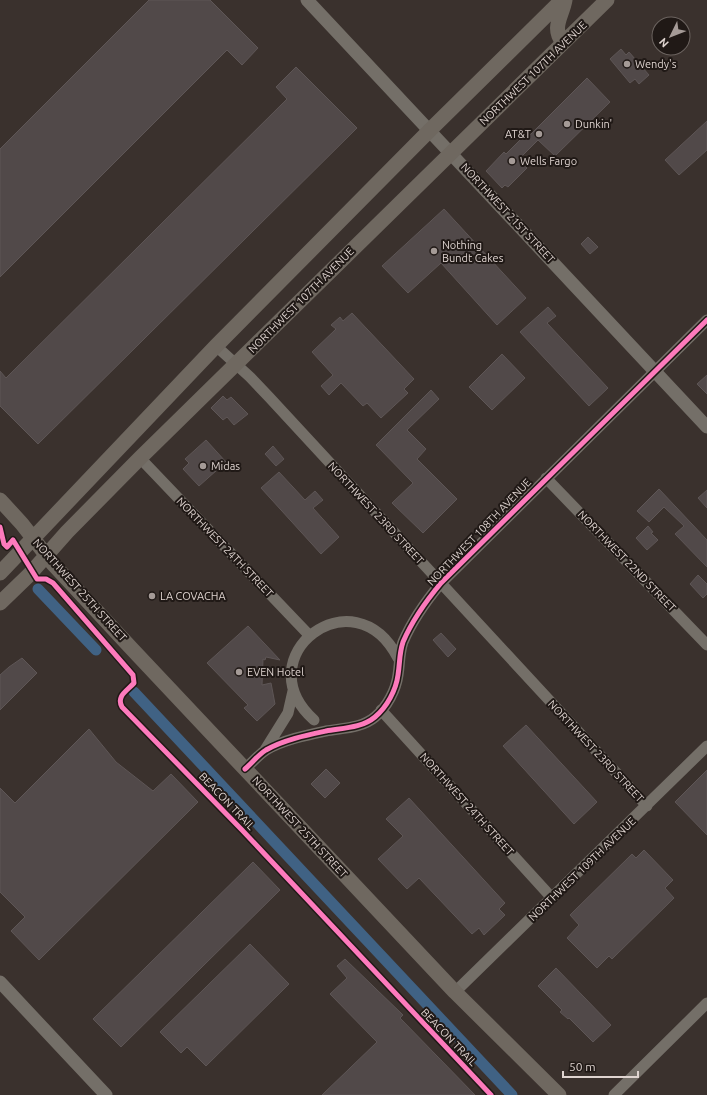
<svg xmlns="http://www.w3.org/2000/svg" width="707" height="1095" font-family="Ubuntu,sans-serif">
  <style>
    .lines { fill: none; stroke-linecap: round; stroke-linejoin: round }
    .canal { stroke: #406284; stroke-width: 11 }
    .building { fill: #514949; stroke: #5e5656 }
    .minor { stroke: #746f68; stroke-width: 11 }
    .tertiary { stroke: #746f68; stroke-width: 13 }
    .secondary { stroke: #6f6860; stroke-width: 15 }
    .cycleway-casing { stroke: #201916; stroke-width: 8 }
    .cycleway { stroke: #fd7abc; stroke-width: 5 }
    .poi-dot { fill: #a59b97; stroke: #201916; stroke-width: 1.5 }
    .labels { text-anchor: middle; stroke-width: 4; stroke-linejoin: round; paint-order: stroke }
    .poi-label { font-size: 11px; fill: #dfd4d0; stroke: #201916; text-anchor: start }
    .street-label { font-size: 11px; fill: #dfd4d0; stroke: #201916 }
  </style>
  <rect width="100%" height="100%" fill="#3a312d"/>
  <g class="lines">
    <path class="canal" d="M38 589 96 650
      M134 692 512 1095"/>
  </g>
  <path class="building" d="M149 0H210L258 48 242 65 227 50 0 277V149Z
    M621 49 626 55 629 52 649 75 639 84 635 79 630 83 610 59Z
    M296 67 357 128 38 444 0 406V371L6 378 287 99 276 87Z
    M587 78 610 102 555 156 538 140 522 156 529 163 525 166 527 168 508 187 505 185 502 188 486 171 504 152 506 154 525 135 527 138Z
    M707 121V150L679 175 665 160Z
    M444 209 526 298 497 325 441 263 408 293 382 266Z
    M588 237 598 247 590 254 581 244Z
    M548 307 556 316 547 323 608 388 589 406 520 332Z
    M352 313 414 379 404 389 408 393 381 418 367 403 363 406 341 383 329 395 321 386 333 375 312 352 336 329 331 325 340 317 343 321Z
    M502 354 525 378 492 410 469 387Z
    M707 375V394L697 384Z
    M431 390 439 399 407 430 426 449 417 459 457 499 423 533 392 503 413 483 376 445Z
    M223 396 227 400 231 397 248 414 234 425 227 417 223 420 211 408Z
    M206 440 226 462 199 486 183 469 189 463 185 459Z
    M273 446 284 459 276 466 265 454Z
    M279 472 305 500 315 491 323 500 313 508 339 537 321 554 261 488Z
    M659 489 707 540V567L675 534 684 526 664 507 649 522 637 511Z
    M707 490V508L698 498Z
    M648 526 653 532 651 533 658 540 647 550 636 538Z
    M698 575 707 584V594L703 598 690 584Z
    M248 626 280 660 266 657 265 660 263 659 262 685 271 683 275 704 257 721 244 708 248 705 207 663Z
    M441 633 456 649 448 657 433 640Z
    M22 658 37 673 0 710V675L9 667Z
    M526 725 597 802 574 824 503 746Z
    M89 729 116 762 153 791 171 774 198 802 39 960 11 931 25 917 0 892V788L15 803Z
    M326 769 340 783 325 798 311 784Z
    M707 770V835L675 802Z
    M409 798 505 903 499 909 505 915 484 935 479 928 472 934 419 878 407 889 378 859 403 836 386 819Z
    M644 850 673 880 665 888 674 898 612 959 609 956 597 968 567 938 579 925 570 915 632 854 636 858Z
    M253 862 280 890 121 1047 93 1019Z
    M250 944 289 984 206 1066 187 1047 181 1053 160 1032Z
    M345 959 403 1015 400 1018 475 1095H322L377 1042 330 994 347 978 337 966Z
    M556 968 611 1025 593 1042 569 1018 568 1019 560 1012 562 1010 538 986Z"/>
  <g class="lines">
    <path class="minor" d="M216 346 250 377 269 397 647 806
      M140 458 309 635
      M546 478 707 645
      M381 710 552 898
      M314 720C244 657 354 572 398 658
      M265 750 288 713 293 691
      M245 769C252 763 258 755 266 750 283 740 307 735 326 731 343 728 362 728 375 717 387 707 396 690 398 675 400 663 399 654 403 642 412 621 426 601 441 583L707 320
      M455 992 707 746
      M614 1095 707 1003"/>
    <path class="tertiary" d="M307 0 707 427
      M0 982 106 1095"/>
    <path class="secondary" d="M563 43C551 27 562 17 565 0
      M0 500 22 524 53 564 132 649 455 992 559 1095
      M0 573 216 346 430 130 562 0
      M0 603 29 575 67 532 140 458 607 0"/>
    <defs>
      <path id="cycleway" d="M0 527 4 544 7 547 13 540 37 579H46L53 583 133 675 134 683C127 691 116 696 122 707L242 830 491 1095
        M245 769C252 763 258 755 266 750 283 740 307 735 326 731 343 728 362 728 375 717 387 707 396 690 398 675 400 663 399 654 403 642 412 621 426 601 441 583L707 320"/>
    </defs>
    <use href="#cycleway" class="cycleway-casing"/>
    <use href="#cycleway" class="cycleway"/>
  </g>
  <g class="poi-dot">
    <circle cx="627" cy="64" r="4"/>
    <circle cx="567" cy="124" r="4"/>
    <circle cx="539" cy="134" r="4"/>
    <circle cx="512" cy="161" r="4"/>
    <circle cx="434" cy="251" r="4"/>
    <circle cx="203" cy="466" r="4"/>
    <circle cx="152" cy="596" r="4"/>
    <circle cx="239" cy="672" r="4"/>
  </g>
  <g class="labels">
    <g class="poi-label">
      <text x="635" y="68">Wendy's</text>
      <text x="575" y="128">Dunkin'</text>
      <text x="531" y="138" text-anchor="end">AT&amp;T</text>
      <text x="520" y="165">Wells Fargo</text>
      <text x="442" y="249">Nothing<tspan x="442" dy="13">Bundt Cakes</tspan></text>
      <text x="211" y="470">Midas</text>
      <text x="160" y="600">LA COVACHA</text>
      <text x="247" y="676">EVEN Hotel</text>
    </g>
    <g class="street-label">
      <text transform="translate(533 73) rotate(-44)" y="4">NORTHWEST 107TH AVENUE</text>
      <text transform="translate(508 213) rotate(47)" y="4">NORTHWEST 21ST STREET</text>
      <text transform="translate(301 300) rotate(-45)" y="4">NORTHWEST 107TH AVENUE</text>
      <text transform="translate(376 513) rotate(47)" y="4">NORTHWEST 23RD STREET</text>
      <text transform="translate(479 532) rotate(-46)" y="4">NORTHWEST 108TH AVENUE</text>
      <text transform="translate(225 547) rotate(46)" y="4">NORTHWEST 24TH STREET</text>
      <text transform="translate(627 561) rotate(46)" y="4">NORTHWEST 22ND STREET</text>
      <text transform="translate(80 590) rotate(48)" y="4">NORTHWEST 25TH STREET</text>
      <text transform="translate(596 751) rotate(47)" y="4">NORTHWEST 23RD STREET</text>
      <text transform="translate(227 801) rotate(46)" y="4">BEACON TRAIL</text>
      <text transform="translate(467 804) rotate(48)" y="4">NORTHWEST 24TH STREET</text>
      <text transform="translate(300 827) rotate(47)" y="4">NORTHWEST 25TH STREET</text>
      <text transform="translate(582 869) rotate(-44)" y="4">NORTHWEST 109TH AVENUE</text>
      <text transform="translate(449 1037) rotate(46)" y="4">BEACON TRAIL</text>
    </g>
  </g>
  <g transform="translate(671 36) rotate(227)"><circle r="19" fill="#201916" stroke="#6c6460"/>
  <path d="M0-3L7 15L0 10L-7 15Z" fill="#a59b97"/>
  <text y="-6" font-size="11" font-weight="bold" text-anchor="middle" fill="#dfd4d0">N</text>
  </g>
  <path d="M563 1071v6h75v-6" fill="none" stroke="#dfd4d0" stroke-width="2"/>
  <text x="569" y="1071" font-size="12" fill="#dfd4d0" stroke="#201916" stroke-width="3" paint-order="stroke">50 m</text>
</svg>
